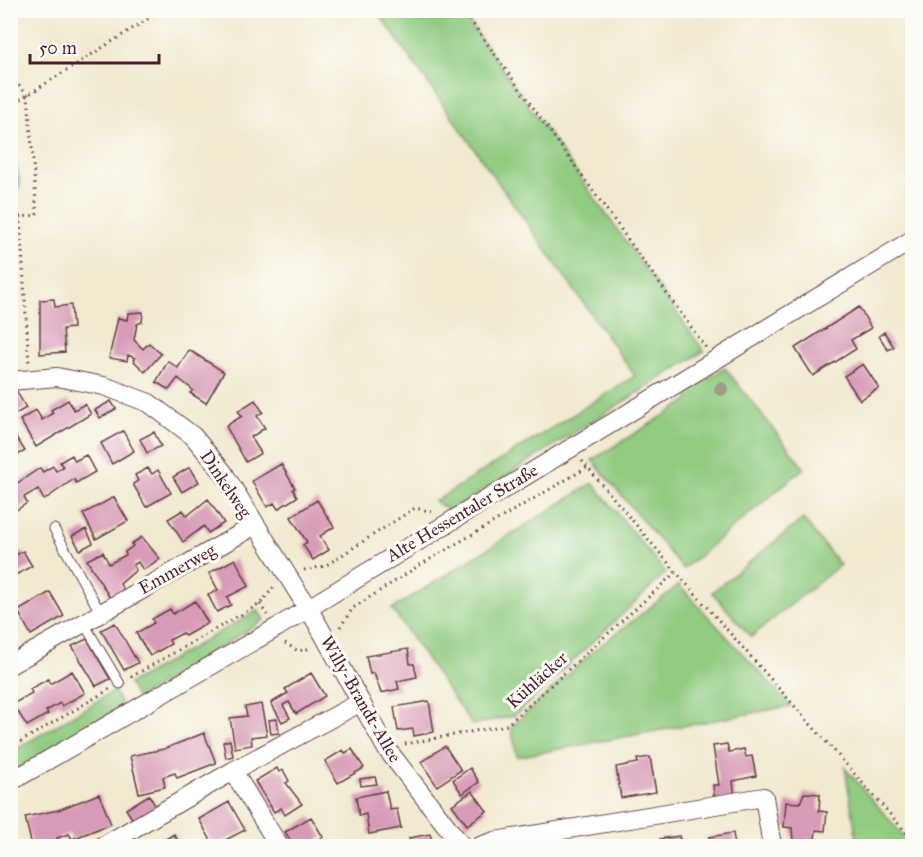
<svg xmlns="http://www.w3.org/2000/svg" width="923" height="857" font-family="'IM FELL Great Primer',serif">
  <style>
    .green { fill: #90cb80; stroke: #6d7556; stroke-width: 1.5 }
    .water { fill: #5ec5dc; stroke: #547284; stroke-width: 1.5 }
    .building { fill: #d89bb7 }
    .lines { fill: none; stroke-linecap: round; stroke-linejoin: round }
    .lane-casing { stroke: #633d44; stroke-width: 11 }
    .street-casing { stroke: #633d44; stroke-width: 20 }
    .path { stroke: #633d44; stroke-width: 3; stroke-dasharray: 1.5 4.5; stroke-linecap: butt }
    .lane { stroke: #fff; stroke-width: 9 }
    .street { stroke: #fff; stroke-width: 18 }
    .tree { fill: #a29b86 }
    .labels { text-anchor: middle; stroke-width: 6; stroke-linejoin: round; paint-order: stroke }
    .street-label { font-size: 18px; fill: #4a1f2b; stroke: #fdfcf7 }
  </style>
  <rect width="100%" height="100%" fill="#fdfcf7"/>
  <filter id="ink" filterUnits="userSpaceOnUse"><feTurbulence type="fractalNoise" baseFrequency=".0167" numOctaves="2"/><feDisplacementMap in="SourceGraphic" scale="12" xChannelSelector="R" yChannelSelector="G"/><feConvolveMatrix kernelMatrix="1 2 1 2 8 2 1 2 1" color-interpolation-filters="sRGB"/></filter>
  <filter id="wash" filterUnits="userSpaceOnUse"><feTurbulence type="fractalNoise" baseFrequency=".008" numOctaves="4" result="noise"/><feDisplacementMap in="SourceGraphic" scale="24" xChannelSelector="R" yChannelSelector="G"/><feGaussianBlur stdDeviation="1.35" result="paint"/><feColorMatrix in="noise" values="0 0 0 0 0 0 0 0 0 0 0 0 0 0 0 0 0 1.4 0 .05"/><feComposite in="paint" operator="in"/></filter>
  <g filter="url(#wash)">
    <rect width="100%" height="100%" fill="#f1e9d0"/>
    <path class="green" d="M377 11H461L704 351 450 511 435 501 635 376Z
      M725 368 804 468 683 569 592 460 689 400 686 391Z
      M593 483 666 573 514 716 472 725 392 609Z
      M803 519 840 565 751 637 712 592Z
      M679 585 791 706 517 757 511 727 596 649Z
      M258 610 264 620 137 699 129 684Z
      M114 691 122 706 16 770 11 760 10 753Z
      M845 768 912 846H858Z"/>
    <path class="water" d="M11 149 14 152 20 185 11 200Z"/>
    <g id="blocks">
      <path class="building" d="M54 299 55 307 71 305 73 328 63 329 65 352 40 354V300Z
        M859 307 871 328 851 340 856 349 813 376 795 348Z
        M143 312 142 322 137 324 134 340 143 349 149 343 161 354 145 372 133 360 135 358 128 355 127 361 109 358 118 318 127 320 128 313Z
        M884 332 894 347 888 350 879 336Z
        M189 350 224 372 206 403 190 393 193 390 178 378 169 390 156 382 168 361 178 368Z
        M863 364 879 388 860 400 844 376Z
        M16 390 26 408 14 415 10 408V393Z
        M68 400 74 410 85 404 91 414 36 447 20 420 36 410 42 420 53 413 51 410Z
        M255 400 263 412 257 416 265 428 251 437 261 453 246 462 226 426 242 416 238 411Z
        M111 401 116 409 100 418 95 410Z
        M10 428 25 451 10 459Z
        M123 431 134 451 112 464 101 443Z
        M154 432 161 446 147 453 140 439Z
        M72 455 75 461 86 455 95 472 76 483 74 479 44 500 38 489 24 497 27 503 12 513 14 517 10 519V488L40 468 43 472 53 466 56 471 63 467 60 462Z
        M281 464 295 488 293 489 297 497 278 509 274 503 267 507 252 481Z
        M190 467 199 482 182 492 173 477Z
        M148 468 152 474 158 470 171 493 146 507 133 484 138 481 135 475Z
        M114 497 128 521 96 539 83 514Z
        M208 499 224 523 208 533 204 526 183 542 168 519 183 510 187 516Z
        M317 500 334 527 320 536 329 550 313 560 303 545 307 542 291 517Z
        M86 529 93 543 80 550 72 536Z
        M142 537 160 559 143 570 138 562 133 565 136 570 120 584 124 591 110 598 87 560 103 552 109 564 126 555 125 552 133 546 131 544Z
        M23 551 32 566 10 578V558Z
        M235 559 249 586 227 597 231 605 217 612 208 595 218 590 209 573Z
        M50 592 64 616 31 635 18 611Z
        M195 601 208 623 185 636 183 633 169 640 171 644 150 656 136 633 154 623 152 619 170 609 173 614Z
        M115 623 138 663 124 670 101 630Z
        M87 639 110 679 96 686 72 646Z
        M408 649 410 664H414L417 677 397 681 399 689 381 693 374 673 370 674 366 656Z
        M72 671 85 693 62 706 60 703 46 711 48 714 27 726 13 704 32 693 30 689 48 679 50 684Z
        M311 673 325 696 296 714 289 702 283 705 290 718 282 722 271 703 288 693 285 689Z
        M429 701 434 732 414 736 413 729 398 731 394 707Z
        M261 704 267 735 251 737 252 745 235 748 230 718 247 716 245 707Z
        M277 719 279 733 271 734 269 720Z
        M204 733 216 763 177 778 175 773 163 777 165 787 139 793 130 756 164 749Z
        M230 740 233 756 226 758 223 742Z
        M727 744 729 752 744 749 746 757 752 756 756 776 733 781 735 798 715 802 713 785H719L713 746Z
        M445 746 461 770 437 786 421 762Z
        M352 749 364 768 338 783 325 761 343 750 345 753Z
        M650 757 656 792 621 798 616 767 638 763 637 759Z
        M277 768 279 772 283 770 289 781 286 783 302 804 285 815 281 808 274 812 255 781Z
        M470 768 479 782 462 794 453 780Z
        M375 777 377 784 361 786 360 779Z
        M386 791 390 810 397 809 401 828 369 834 366 814 359 816 356 797Z
        M472 791 487 811 467 825 452 805Z
        M804 793 820 794 819 811 827 812 825 831 816 830 815 839 793 841 792 828 784 827 786 802 800 803Z
        M99 794 111 824 72 839 69 834 57 838 59 846H32L25 817 58 810Z
        M149 795 156 807 133 820 126 809Z
        M229 802 245 830 214 846 199 819Z
        M311 817 323 837 318 840 322 846H294L285 832Z
        M733 833 735 846H711L709 837Z
        M174 834 181 846H153L159 843Z
        M430 834 432 841 411 845 409 838Z
        M679 836 681 844 686 843 687 846H661L660 839Z"/>
    </g>
  </g>
  <g filter="url(#ink)">
    <use href="#blocks" fill-opacity="0" stroke="#633d44" stroke-width="1.5"/>
    <g class="lines">
      <defs>
        <path id="lane" d="M54 529 100 612
          M83 622 120 684"/>
        <path id="street" d="M10 381 57 377 104 386 149 403 193 436 223 472 317 623 386 748 462 846
          M10 665 254 526
          M233 771 279 846
          M10 782 276 628 912 240
          M103 846 233 771 361 702
          M480 846 495 841 764 797 772 846"/>
      </defs>
      <use href="#lane" class="lane-casing"/>
      <use href="#street" class="street-casing"/>
      <path class="path" d="M463 10 706 348
        M10 77 28 95 37 215 20 217 29 364
        M10 106 162 10
        M582 461 676 572 912 839
        M304 570 325 566 415 508 433 512
        M260 604 267 615
        M340 627 353 608 420 565 588 467
        M285 643 298 651 312 648
        M131 677 260 604 274 587
        M405 744 507 725 676 572
        M10 748 110 689"/>
      <use href="#lane" class="lane"/>
      <use href="#street" class="street"/>
    </g>
    <circle class="tree" cx="721" cy="389" r="7"/>
  </g>
  <g class="labels">
    <g class="street-label">
      <text transform="translate(226 484) rotate(56)" y="6">Dinkelweg</text>
      <text transform="translate(462 513) rotate(-31)" y="6">Alte Hessentaler Straße</text>
      <text transform="translate(177 569) rotate(-29)" y="6">Emmerweg</text>
      <text transform="translate(537 680) rotate(-42)" y="6">Kühläcker</text>
      <text transform="translate(361 699) rotate(60)" y="6">Willy-Brandt-Allee</text>
    </g>
  </g>
  <rect width="923" height="857" fill="none" stroke="#fdfcf7" stroke-width="36"/>
  <path d="M30 54v9h129v-9" fill="none" stroke="#4a1f2b" stroke-width="3"/>
  <text x="39" y="54" font-size="18" fill="#4a1f2b" stroke="#fdfcf7" stroke-width="4.5" paint-order="stroke">50 m</text>
</svg>
